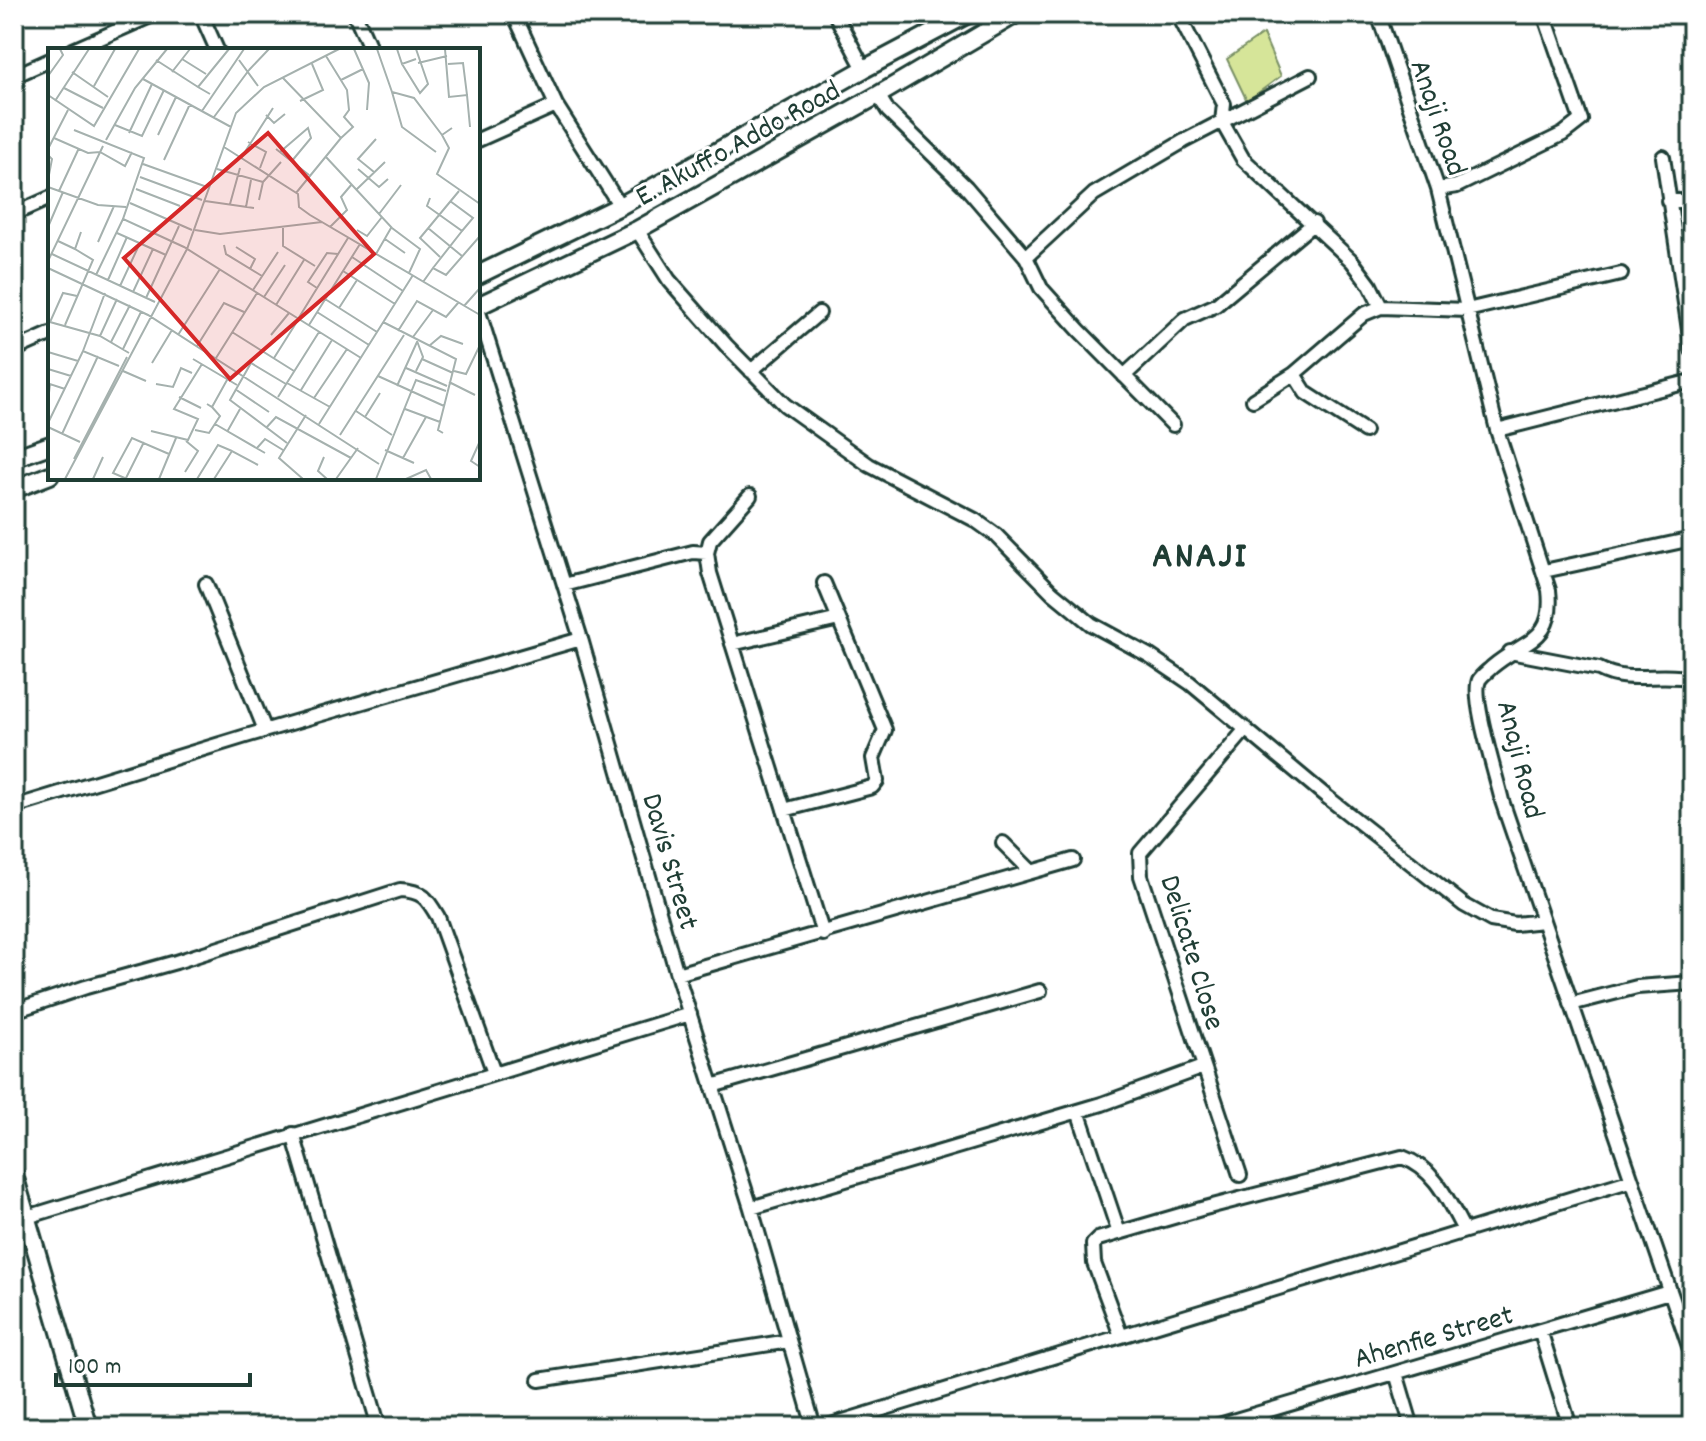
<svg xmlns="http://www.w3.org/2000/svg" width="1706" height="1441" font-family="Dekko,sans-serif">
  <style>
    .green { fill: #d6e599; stroke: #7a9166; stroke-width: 2 }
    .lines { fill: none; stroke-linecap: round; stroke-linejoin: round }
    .street-casing { stroke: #1f3d34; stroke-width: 18 }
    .secondary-casing { stroke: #1f3d34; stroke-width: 22 }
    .street { stroke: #fff; stroke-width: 12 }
    .secondary { stroke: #fff; stroke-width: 16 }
    .labels { text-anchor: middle; stroke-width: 6; stroke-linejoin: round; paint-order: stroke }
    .street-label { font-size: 30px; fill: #1f3d34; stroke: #fff }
    .district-label { font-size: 38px; font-weight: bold; letter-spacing: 2px; fill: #1f3d34; stroke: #fff }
    .inset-road { fill: none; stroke: #a5b1ae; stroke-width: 2 }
    .view { fill: #d62828; fill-opacity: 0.15; stroke: #d62828; stroke-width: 4 }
    .inset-edge { fill: none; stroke: #1f3d34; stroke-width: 4 }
  </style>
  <rect width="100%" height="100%" fill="#fff"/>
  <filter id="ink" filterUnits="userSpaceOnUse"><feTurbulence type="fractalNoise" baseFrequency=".0125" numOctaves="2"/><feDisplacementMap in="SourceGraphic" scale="16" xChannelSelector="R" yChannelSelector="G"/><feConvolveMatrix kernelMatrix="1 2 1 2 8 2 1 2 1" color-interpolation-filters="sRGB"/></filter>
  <g filter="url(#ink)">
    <path class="green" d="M1263 34 1281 76 1247 101 1227 59Z"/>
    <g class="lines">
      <defs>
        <path id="street" d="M201 14 217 50
          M355 14 371 50
          M514 14 556 105 620 206
          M835 14 864 69
          M1178 14 1224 104 1222 122 1243 159 1352 261 1370 285 1381 307
          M1378 14 1438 189 1497 430 1549 590C1555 642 1525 639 1492 667 1488 671 1482 675 1479 680 1471 698 1497 778 1502 801L1692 1355
          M73 50 155 14
          M14 76 50 60
          M878 95 888 111 966 187 1026 257 1041 288 1079 330 1173 425
          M478 140 556 105
          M1663 157 1692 350
          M1438 189 1457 186 1563 134 1581 120 1544 14
          M1668 201H1692
          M14 214 50 198
          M637 230 669 280 726 345 785 405 869 465 975 520 996 535 1052 592 1091 624 1150 656 1190 683 1327 797 1464 905 1491 920 1515 924 1543 921
          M1026 257 1094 194 1184 141 1310 76
          M478 309 581 639 677 974 751 1208 814 1427
          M14 350 50 334
          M751 371 819 313
          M1294 374 1306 393 1365 431
          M1124 376 1185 319 1216 305 1314 223
          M1253 400 1294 374 1364 314 1381 307 1467 310 1621 274
          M1497 430 1692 381
          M750 496 710 541 707 553 710 573 823 934
          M1544 571 1692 539
          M206 584 265 730
          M564 585 693 552 707 553
          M732 644 839 619
          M1510 652 1599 669C1629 685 1660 671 1692 679
          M14 807 246 736 581 639
          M784 810 872 787 877 781 873 758 885 730 824 583
          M1003 843 1031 871
          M677 974 1073 860
          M1571 1004 1637 987 1692 983
          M14 1011 86 987 176 962 400 890C423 891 427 898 438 917L494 1073
          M712 1086 1040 991
          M1078 1111 1119 1233
          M293 1134 379 1427
          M1240 1175 1141 876 1140 853 1246 729
          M751 1208 1102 1104 1203 1067
          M27 1217 690 1014
          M1540 1330 1570 1427
          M1121 1336 1094 1263 1093 1244 1098 1239 1201 1209 1402 1157C1436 1169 1448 1201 1464 1230
          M1396 1373 1412 1427
          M539 1380 789 1341
          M824 1427 1632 1180
          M1212 1427 1669 1292"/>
        <path id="secondary" d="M478 275 620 206 864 69 968 14
          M478 306 637 230 878 95 1016 14
          M14 458 50 445
          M14 489 50 475
          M14 1175 88 1427"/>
      </defs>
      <use href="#street" class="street-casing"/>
      <use href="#secondary" class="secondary-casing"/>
      <use href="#street" class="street"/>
      <use href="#secondary" class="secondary"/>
    </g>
  </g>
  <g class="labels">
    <g class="street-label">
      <text transform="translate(1440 117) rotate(71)" y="10">Anaji Road</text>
      <text transform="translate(737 142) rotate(-29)" y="10">E. Akuffo Addo Road</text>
      <text transform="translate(1522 759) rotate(76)" y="10">Anaji Road</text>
      <text transform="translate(672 861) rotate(74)" y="10">Davis Street</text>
      <text transform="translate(1194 952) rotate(73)" y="10">Delicate Close</text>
      <text transform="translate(1433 1335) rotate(-16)" y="10">Ahenfie Street</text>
    </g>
    <g class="district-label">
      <text x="1200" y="566">ANAJI</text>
    </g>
  </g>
  <g transform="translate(48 48)">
    <rect width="432" height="432" fill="#fff"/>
    <path class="inset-road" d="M306 1 321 35 319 62M329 1 344 44 366 50 394 87 404 80M349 1 354 16 368 11M397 1 401 49 419 47 422 79M278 8 299 42 301 62 296 69 305 79 293 90M134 11 158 26M108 12 150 39M191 12 210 38M370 15 399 8M354 16 372 45 380 36 368 1M400 16 415 15 419 47M201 22 221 1M24 24 60 49M124 24 142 1M0 28 15 7 12 1M235 30 293 90 248 145M95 31 183 79M293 32 315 21M46 38 67 1M16 40 55 60M344 44 354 79 388 104M162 46 150 39 181 1M0 47 46 78 91 1M7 53 41 1M252 53 275 42 264 16M154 63 196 1M218 67 226 75 237 66M166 69 201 22M67 77 94 88 116 42M26 82 96 110 75 171 136 199 313 310M81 85 104 36M110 87 128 49M394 87 401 100 389 126 432 156M6 90 40 105 52 104 77 118 84 104M58 92 87 40 119 1M200 94 218 104 212 120M176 99 250 146 251 159 262 167 432 267M0 101 20 62M228 101 261 127M232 104 260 80 263 90 243 114M0 107 4 111 0 132M278 109 344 180 372 201 361 225M193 110 225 60M116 112 142 56M95 116 159 139M169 121 215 134M310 121 331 139 340 131M326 124 310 111 328 91M92 129 154 152M0 139 50 157 78 159M88 141 132 158M309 141 337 114M11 143 31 100M382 150 379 158 414 183 385 220M211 152 215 134 233 114M157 153 206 160M402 153 425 170 414 183M82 155 144 182M182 156 192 120M198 159 203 132M331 166 353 137M0 179 15 144M282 179 299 162 293 149 304 136M235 180V198L267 218M380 180 414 208M147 182 172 186 274 174M309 182 319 188 334 169M69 185 118 207M337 191 357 205M10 193 27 201 33 184M50 194 66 158M176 197 178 206 214 228M188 199 207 211 202 221M4 206 107 254M328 206 343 180M304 209 355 243M392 209 372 190 411 143M0 213 55 98M0 220 100 267 331 416M295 223 347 256M48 227 75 171M60 232 79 189M375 234 385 220 398 227 432 188M72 238 92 195M269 240 260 234 279 205 290 206M205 242 230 204M85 244 105 201M29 248 15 245 2 274 52 288 81 305M216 249 237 217M98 250 131 178M277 251 329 284M228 257 256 212M416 258 432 240M291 260 309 232M269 264 321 297M250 271 300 190M335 274 408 311 390 382 395 385M17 277 45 212 27 201M261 277 312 196M350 283 369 253 398 269 410 255M184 284 246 323M130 287 172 221M223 287 241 265M52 288 69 251M365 289 385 262M63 294 82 257M149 298 176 255 196 264M381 298 393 288 415 296M75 301 93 264M35 303 57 245M0 304 30 313M168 310 209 245M226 310 250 272M145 311 189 337M374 311 405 325M104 315 124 282M358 320 399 338M0 321 23 328M75 323 98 333M368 323 375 309 369 293M406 323 418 326 432 297M330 328 396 358M401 334 427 347M239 335 282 359M108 336 125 339 133 320 144 325M238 336 203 315 182 352 239 395M349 338 369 294M187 341 221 364M253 342 284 292M1 345 2 336 17 341M131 349 153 360M230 349 271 284M266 350 299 301M159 356 164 359 179 332M357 361 392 374M308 363 344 387M317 369 332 345M0 375 35 303 71 318M167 376 217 405M271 376 365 227M0 379 32 394M218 380 228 369 303 410M147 382 161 385 172 368 164 359M103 383 140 392 150 371 126 361 154 316M179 384 192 361M14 386 50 308M292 387 356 287M432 393 423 413 432 419M209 400 217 391 235 402M337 402 366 415M276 409 270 423 279 431M355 410 378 369M26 411 79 309M137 424 150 403 138 393M78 430 96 394M17 431 139 201 188 65 216 39 291 1M45 431 55 409M79 431 65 425 84 390 121 406M111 431 128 390M149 431 170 397 184 403M166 431 184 403 210 417M255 431 231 410 258 367M288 431 310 400M328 431 368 332 398 343M358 431 378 422 383 431"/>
    <path class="view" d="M220 85 326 206 182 331 76 210Z"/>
    <rect width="432" height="432" class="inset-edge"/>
  </g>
  <rect width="1706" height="1441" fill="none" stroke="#fff" stroke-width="48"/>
  <rect x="24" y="24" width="1658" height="1393" fill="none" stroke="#1f3d34" stroke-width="3" filter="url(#ink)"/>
  <path d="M56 1373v12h194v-12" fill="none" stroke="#1f3d34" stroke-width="4"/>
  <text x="68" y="1373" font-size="24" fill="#1f3d34" stroke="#ffffff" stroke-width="6" paint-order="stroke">100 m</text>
</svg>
